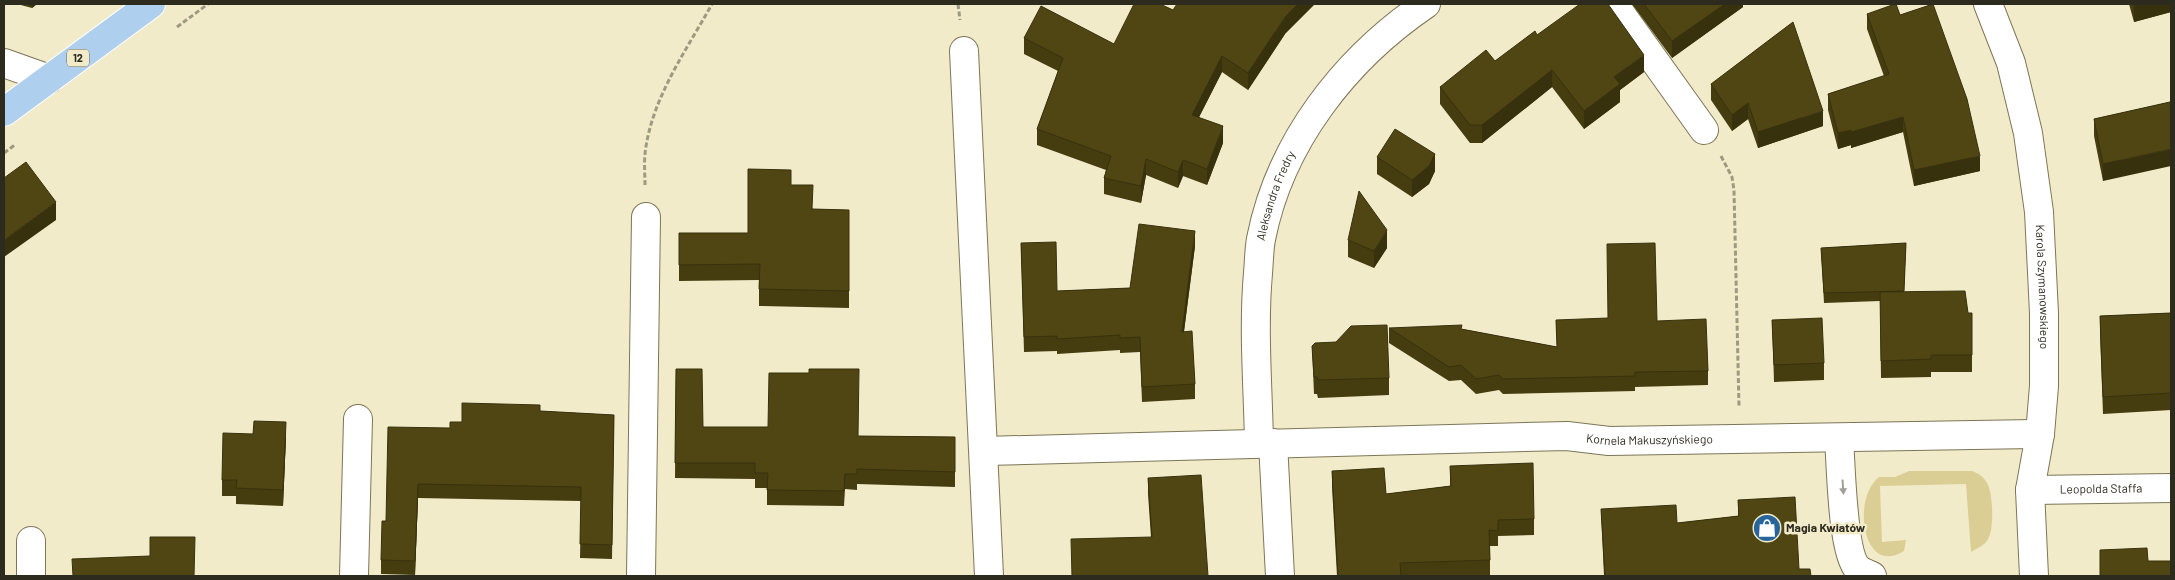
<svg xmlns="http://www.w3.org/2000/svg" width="2175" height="580" font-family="Barlow,sans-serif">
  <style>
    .green { fill: #dbce95 }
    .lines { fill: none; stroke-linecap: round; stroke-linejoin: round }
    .minor-casing { stroke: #7c7558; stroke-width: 30 }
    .major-casing { stroke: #fff; stroke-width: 30 }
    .path { stroke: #9e9981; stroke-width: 3; stroke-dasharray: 5 2.5; stroke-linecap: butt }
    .minor { stroke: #fff; stroke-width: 28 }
    .major { stroke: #afcfee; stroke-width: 28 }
    .wall { fill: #453c10 }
    .shaded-wall { fill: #38310d }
    .building { fill: #504613; stroke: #38310d }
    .oneway { fill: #a09f9a }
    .labels { text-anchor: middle; stroke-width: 5; stroke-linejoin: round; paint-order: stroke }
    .shield { fill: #f2ebca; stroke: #686452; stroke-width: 1 }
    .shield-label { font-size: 11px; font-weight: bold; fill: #2d2a1e }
    .street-label { font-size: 12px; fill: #2d2a1e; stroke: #f2ebca }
    .poi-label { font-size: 12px; font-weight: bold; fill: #2d2a1e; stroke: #f2ebca; text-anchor: start }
  </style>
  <rect width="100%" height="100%" fill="#f2ebca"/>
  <path class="green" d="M1909 471H1972C1978 473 1984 477 1987 483 1993 492 1994 527 1989 537 1986 545 1978 548 1971 552L1966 484 1880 486 1882 542 1906 540 1904 551C1863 577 1851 499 1879 477H1895Z"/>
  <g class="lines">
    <defs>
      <g id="minor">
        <path d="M1614 4 1704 130"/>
        <path id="s1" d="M1988 4 2011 63 2028 133 2039 212 2044 313V386L2040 434 2030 490 2034 576"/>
        <path d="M964 51 989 576"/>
        <path d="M4 63 49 79"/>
        <path d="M1839 438C1841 464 1842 553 1858 569 1862 572 1868 574 1872 576"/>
        <path id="s2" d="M1259 443C1258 386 1253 330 1258 273 1259 262 1259 250 1261 239 1280 142 1345 59 1426 4"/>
        <path d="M1273 443 1280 576"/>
        <path id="s3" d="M984 451 1567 436 1609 441 2040 434"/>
        <path id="s4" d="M2030 490 2171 488"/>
        <path d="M31 576V541"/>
        <path d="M354 576 358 419"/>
        <path d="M641 576 646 217"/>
      </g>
      <path id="major" d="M4 112 151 4"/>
    </defs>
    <use href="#minor" class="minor-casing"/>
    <use href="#major" class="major-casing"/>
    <path class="path" d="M958 4 960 20
      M177 27 208 4
      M4 153 16 144
      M1721 156 1732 177 1734 190 1739 407
      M645 185C645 175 644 164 645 154 651 99 686 51 712 4"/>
    <use href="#minor" class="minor"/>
    <use href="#major" class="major"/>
  </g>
  <path class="wall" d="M17 4H37L32 8Z
    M1632 4H1743V7L1672 58Z
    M2129 4H2171V12L2134 22Z
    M1173 10 1285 34 1248 90 1222 72 1199 117 1223 143 1207 185 1183 176 1178 188 1146 175 1141 203 1104 194V178L1106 170 1037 145V129L1058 71 1024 54V38L1114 44Z
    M1867 14 1900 15 1980 171 1914 186 1903 132 1851 148V145L1838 149 1828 110V94L1884 76 1867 29Z
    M1537 35 1644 72 1620 90V102L1584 129 1552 87 1482 143H1470L1440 104V87L1495 61Z
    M1711 84 1823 126 1758 148 1748 119 1732 131 1711 100Z
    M2170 102 2103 181 2094 136V119Z
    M1377 157 1435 171 1429 184 1412 197 1377 174Z
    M791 185 813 209 849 210V308L759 306V280L679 281V233H748Z
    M1348 240 1387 248 1374 268 1348 257Z
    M1021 243 1057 291 1130 288 1195 246 1184 332 1195 384V399L1142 402 1140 352 1120 353V350L1057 354V351L1024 352Z
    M1906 243 1904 292 1968 313H1972V372H1931V377L1881 378 1880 301 1824 303 1821 248Z
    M2171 313V410L2103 414 2100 333V316Z
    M1556 320 1657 321 1708 371V385L1635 387V391L1503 394 1499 390 1476 394 1461 380 1449 381 1389 343V328L1462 329 1557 347Z
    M1772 320 1824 363V380L1774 382Z
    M1312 346 1389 378V395L1318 398 1317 394H1314Z
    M676 369 703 427 858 436 955 437V487L857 484V490L845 489 844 506 767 505V488H755V479L675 478Z
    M540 411 614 415 612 559 580 558 581 501 418 498 415 575 381 574V560L386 521 462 422Z
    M253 434 286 437 283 506 236 504V496H222V480Z
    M1450 466 1534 519V535L1498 536V546H1490V575L1464 576H1337L1332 487V471L1386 494 1450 486Z
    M1148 478 1208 576 1151 537 1148 494Z
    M1738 500 1799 569 1811 576H1604L1601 509 1677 523 1738 516Z"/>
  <path class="shaded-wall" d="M32 4H37L32 8Z
    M1298 4H1315L1285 34 1248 90V73L1285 17Z
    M1725 4H1743V7L1672 58V41Z
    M2137 4H2171V12L2134 22V5Z
    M1644 55V72L1620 90V102L1584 129V111L1614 77Z
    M1222 56V72L1192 131V115Z
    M1552 70V87L1482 143V125Z
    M1748 103V119L1732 131V115Z
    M1823 111V126L1758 148V132Z
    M1903 117V132L1851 148V132Z
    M1223 126V143L1207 185V169Z
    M1851 130V145L1838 149V133Z
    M2171 149V166L2103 181V164Z
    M1435 154V171L1429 184 1412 197V180Z
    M1980 156V171L1914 186V170Z
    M1146 159V175L1141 203V186Z
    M1183 160V176L1178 188V172Z
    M56 202V220L4 257V240Z
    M1387 230V248L1374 268V251Z
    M1195 231V246L1182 346V332Z
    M286 422V437L283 506V490Z
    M418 484V498L415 575V561Z"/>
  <path class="building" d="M1134 4H1160L1173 10 1177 4H1298L1285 17 1248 73 1222 56 1192 115 1223 126 1207 169 1183 160 1178 172 1146 159 1141 186 1104 178 1111 156 1037 129 1063 58 1024 38 1041 6 1114 44Z
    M1580 4H1608L1644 55 1614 77 1620 84 1584 111 1552 70 1482 125H1470L1440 87 1486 50 1495 61 1535 31 1537 35Z
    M1644 4H1725L1672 41Z
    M1895 4H1896L1900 15 1933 4 1967 99 1980 156 1914 170 1903 117 1851 132V130L1838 133 1828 94 1889 74 1867 14Z
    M1793 22 1823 111 1758 132 1748 103 1732 115 1711 84Z
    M2170 102 2171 107V149L2103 164 2094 119Z
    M1395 129 1435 154 1429 166 1412 180 1377 157Z
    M26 162 56 202 4 240V178Z
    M748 169 791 170V185H813L812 209 849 210V291L759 289 760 264 679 265V233H748Z
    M1359 191 1387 230 1374 251 1348 240Z
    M1139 224 1195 231 1182 332 1192 331 1195 384 1142 387 1140 337 1120 338V335L1057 339V336L1024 337 1021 243 1056 242 1057 291 1130 288Z
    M1655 243 1657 321 1706 319 1708 371 1635 372V376L1503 379 1499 375 1476 379 1461 365 1449 367 1389 328 1462 325 1461 329 1557 347 1556 320 1608 318 1607 244Z
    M1906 243 1904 291 1824 293 1821 248Z
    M1965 291 1968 313H1972V355H1931V359L1881 361 1880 292Z
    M2171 313V393L2103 397 2100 316Z
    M1822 318 1824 363 1774 365 1772 320Z
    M1387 325 1389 378 1318 380 1317 377H1314L1312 346 1315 343 1336 342 1351 326Z
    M676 369H702L703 427H768L769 373H809V369H859L858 436 955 437V472L857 469V474H845L844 491 767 490 768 473H755V463H675Z
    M462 403 540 405V411L614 415 612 545 580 544 581 487 418 484 415 561 381 560 382 521H386L388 427 450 428V422H462Z
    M254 421 286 422 283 490 236 488 237 480H222L223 433 253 434Z
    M1533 463 1534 519 1498 520V531L1489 530 1490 560 1400 563 1401 576H1338L1332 471 1384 468 1386 494 1451 486 1450 466Z
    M1201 475 1208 576H1072L1071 539 1152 537 1148 478Z
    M1795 497 1799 569H1810L1811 576H1605L1601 509 1676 505 1677 523 1739 516 1738 500Z
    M150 537H195L194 576H73L72 559 150 556Z
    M2147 548 2148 561H2171V576H2100V550Z"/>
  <defs><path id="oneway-solid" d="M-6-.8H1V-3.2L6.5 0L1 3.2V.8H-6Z" transform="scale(1.25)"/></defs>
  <use class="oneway" href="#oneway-solid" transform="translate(1843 487) rotate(86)"/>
  <defs>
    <symbol id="shop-disc" viewBox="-11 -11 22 22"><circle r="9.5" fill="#27659b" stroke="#f2ebca"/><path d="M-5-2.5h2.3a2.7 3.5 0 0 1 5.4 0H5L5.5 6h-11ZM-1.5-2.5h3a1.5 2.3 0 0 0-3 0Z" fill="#fff"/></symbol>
  </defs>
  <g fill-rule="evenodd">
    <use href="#shop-disc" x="1751" y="512" width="32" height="32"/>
  </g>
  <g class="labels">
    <rect class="shield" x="67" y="49.5" width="22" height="17" rx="4"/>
    <g class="shield-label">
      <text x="78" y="62">12</text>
    </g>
    <g class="street-label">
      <text dy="4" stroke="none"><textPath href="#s2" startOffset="250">Aleksandra Fredry</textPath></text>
      <text dy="4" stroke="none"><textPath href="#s1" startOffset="290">Karola Szymanowskiego</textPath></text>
      <text dy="4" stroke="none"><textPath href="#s3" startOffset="666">Kornela Makuszyńskiego</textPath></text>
      <text dy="4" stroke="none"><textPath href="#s4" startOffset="71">Leopolda Staffa</textPath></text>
    </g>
    <g class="poi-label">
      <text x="1786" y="532">Magia Kwiatów</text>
    </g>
  </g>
  <rect width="2175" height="580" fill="none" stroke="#2d2a1e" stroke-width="10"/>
</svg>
